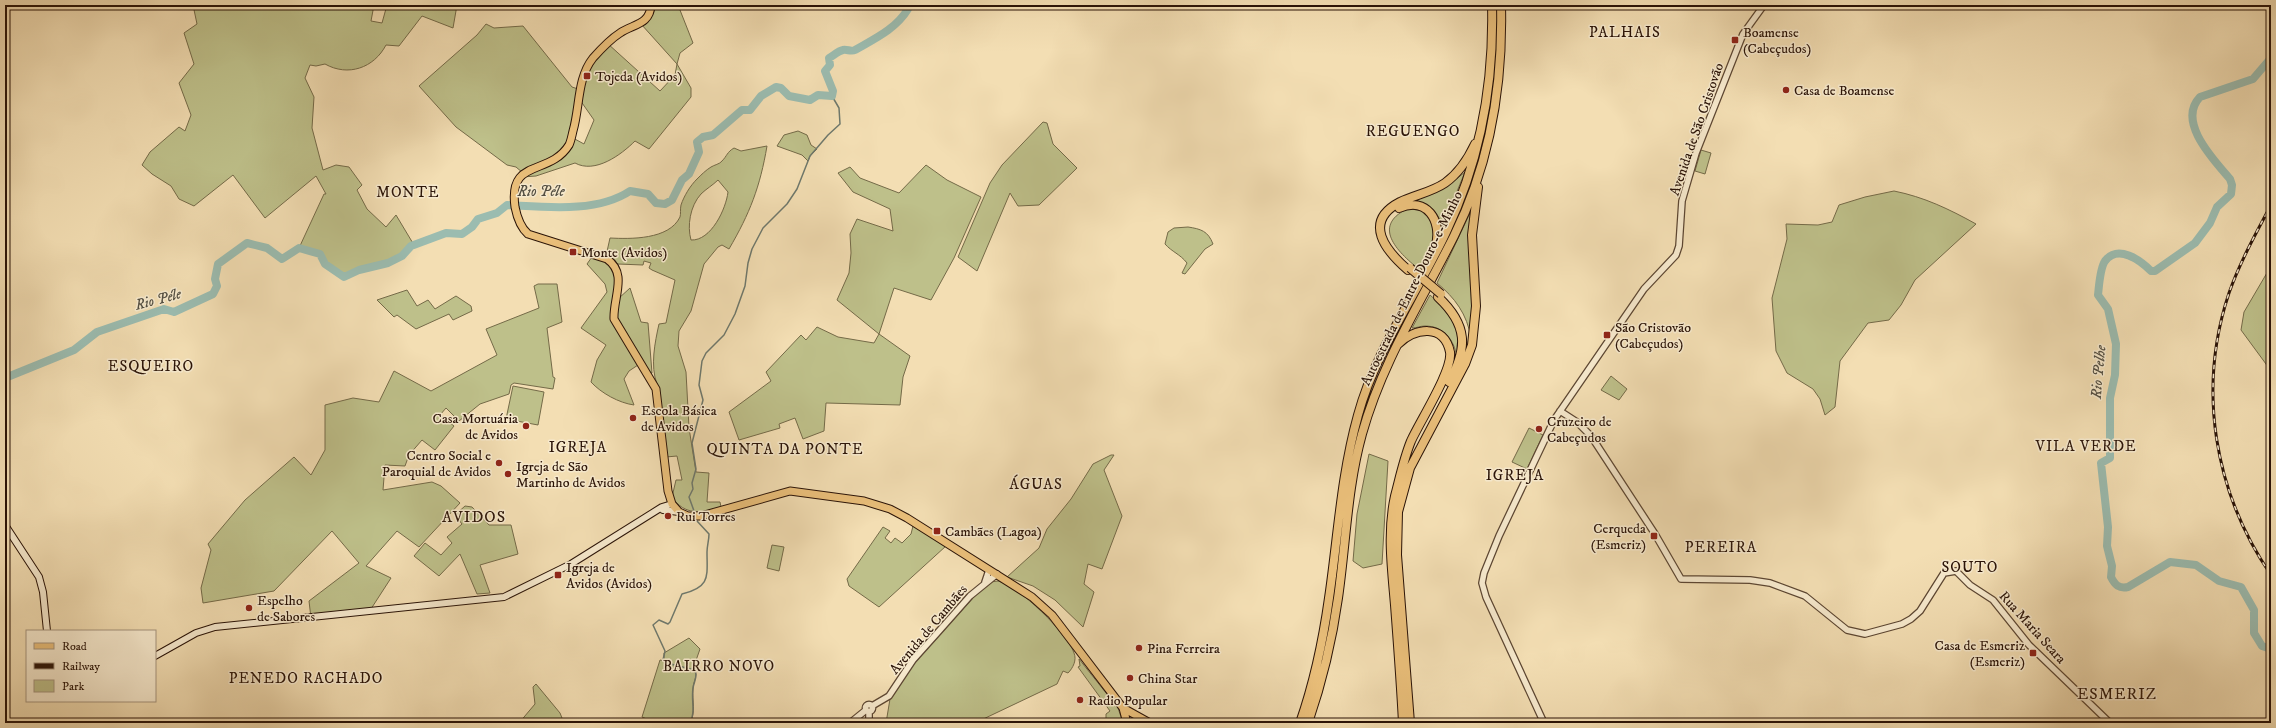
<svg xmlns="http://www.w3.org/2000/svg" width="2276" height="728" font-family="'IM FELL DW Pica',serif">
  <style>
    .green { fill: #bec08a; stroke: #746a48; fill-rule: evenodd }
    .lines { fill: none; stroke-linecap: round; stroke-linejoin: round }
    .stream { stroke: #6e786c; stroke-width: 1.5 }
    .river { stroke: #9bbcb0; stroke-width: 8 }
    .tertiary-casing { stroke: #5c4632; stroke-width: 8 }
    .secondary-casing { stroke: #2a1307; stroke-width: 8 }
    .primary-casing { stroke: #2a1307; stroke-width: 9 }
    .motorway-casing { stroke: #2a1307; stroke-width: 10 }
    .tertiary { stroke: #f7eace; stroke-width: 5.5 }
    .secondary { stroke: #f7eace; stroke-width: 6 }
    .primary { stroke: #eabf7a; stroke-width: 7 }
    .motorway { stroke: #eabf7a; stroke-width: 8 }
    .rail-casing { stroke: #2a1307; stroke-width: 3 }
    .rail { stroke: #f7eace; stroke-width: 1.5; stroke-dasharray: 4.5; stroke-linecap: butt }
    .motorway-bridge-casing { stroke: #2a1307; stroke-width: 10; stroke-linecap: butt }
    .motorway-bridge { stroke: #eabf7a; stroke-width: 8 }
    .poi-dot { fill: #8f2418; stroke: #f7eace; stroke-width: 1.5 }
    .labels { text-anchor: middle; stroke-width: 3; stroke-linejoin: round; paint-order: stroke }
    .poi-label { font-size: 14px; fill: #2a1307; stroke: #f7eace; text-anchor: start }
    .street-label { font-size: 14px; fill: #2a1307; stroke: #f7eace }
    .neighbourhood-label { font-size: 15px; letter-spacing: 1px; fill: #2a1307; stroke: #f7eace }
    .water-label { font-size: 15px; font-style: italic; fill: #524e42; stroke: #f7eace }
    .quarter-label { font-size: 16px; letter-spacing: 1px; fill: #2a1307; stroke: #f7eace }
  </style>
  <rect width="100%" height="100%" fill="#f3deb3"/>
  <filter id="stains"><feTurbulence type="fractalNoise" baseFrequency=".005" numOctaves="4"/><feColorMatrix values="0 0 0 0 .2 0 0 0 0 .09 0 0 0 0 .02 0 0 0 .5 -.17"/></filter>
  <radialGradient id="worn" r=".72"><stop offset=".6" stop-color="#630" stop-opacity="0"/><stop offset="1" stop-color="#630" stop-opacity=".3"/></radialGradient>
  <path class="green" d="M193 5H374L371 21 382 23 387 5H457L453 28 422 16 399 46 386 45C374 68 348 77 325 64L316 66 310 65 305 78 314 97 312 128 323 170 336 165 349 167 362 185 357 190 367 209 386 227 396 215 414 245C406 248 399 258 389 263 375 269 359 271 344 277L325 264 320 254 299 248 324 194H326L316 176 265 218 233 175 194 206 179 199 171 186 152 174 142 165 150 152 179 127 185 131 191 115 179 83 194 64 184 33 197 24Z
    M651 5H678L693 43 680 53 677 64 691 88V97L649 149 635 141C621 155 595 174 575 163L536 176 522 177 523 173 516 167 507 165 456 127 419 86 477 35 486 24 494 28 523 26 572 87 581 90 582 81 607 43 660 91 675 75 677 64 641 24ZM580 100 594 120 584 144 573 138Z
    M1043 122 1047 123 1053 144 1077 168 1039 205 1018 206 1010 193 977 271 958 257 990 183 1002 165Z
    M798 131 807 135 811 145 817 149 810 156 808 161 802 155 777 146 784 135Z
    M767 146C760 187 750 213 729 249L722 245 718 247 704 264 691 311 679 331 678 346 686 372 689 428 696 472 709 473 707 502H720L721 507C701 513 685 516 672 497L676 480H682L677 456 666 457 657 384C650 366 655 342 659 324L666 323 675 280 652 270 649 268 651 263 644 261 643 265 618 264 606 256 610 238C630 239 669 240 680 217 681 214 680 209 681 205 684 196 690 186 697 179 701 175 706 170 711 167 714 165 720 164 722 161 727 156 727 152 734 148L741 151ZM718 180 728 192C726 209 711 241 691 240 687 226 690 206 701 194 706 189 713 185 718 180Z
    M1701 150 1711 153 1705 174 1695 171Z
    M926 165 947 180 981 197 954 258 931 300 894 288 879 334 910 356 903 377 900 405 826 403 824 431 803 439 795 418 779 424 780 428 739 440 729 412 771 381 766 372 801 335 806 340 817 327 838 337 874 343 879 334 837 300 849 273 851 253 850 234 857 219 893 231 890 209 853 192 838 173 850 167 860 178 899 193Z
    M1465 172 1442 228C1439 210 1427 202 1409 201 1430 193 1448 187 1465 172Z
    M1894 191C1924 197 1949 209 1976 224L1915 280 1901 305 1889 320 1868 323 1840 361 1835 407 1825 415 1820 399 1813 389 1787 373 1776 351 1772 298 1787 239 1786 224 1818 225 1832 222 1839 205 1865 197Z
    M1407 209C1451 210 1431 246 1420 270 1400 254 1370 227 1407 209Z
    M1471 211 1473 322 1471 338C1467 314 1455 298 1437 283Z
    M1188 227C1201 229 1208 231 1213 244L1205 249 1185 274 1182 273 1187 263C1180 254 1172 252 1165 244L1168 232 1174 228Z
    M594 254 617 268 614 319 641 363 629 371 624 379 634 405C619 403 601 393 591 382L597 360 606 345 581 328 607 292 605 284 587 264Z
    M2271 266V374L2266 364 2241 330 2244 312Z
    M538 284H557L562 322 547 328 553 377 555 378 553 389 514 383 511 385 509 394 480 404 459 421 446 408 440 415 454 426 435 450 422 440 409 455 405 466 385 465 383 490 432 482 441 486 460 503 419 547 397 531 366 566 391 578 369 612 311 618 309 601 359 563 332 531 274 591 203 603 201 588 211 550 208 544 245 500 294 457 311 475 325 450V405L353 398 379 402 394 371 431 391 497 355 486 329 539 308 534 286Z
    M630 288 641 322 648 323 652 373H650L619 322 616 312 618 299Z
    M407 290 417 306 428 300 435 309 456 296 471 306 472 311 453 320 449 314 416 329 397 315 394 317 377 300Z
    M1430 295C1452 314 1463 327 1457 357 1454 340 1444 326 1425 326 1420 326 1417 328 1412 328Z
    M1611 376 1627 389 1619 400 1601 390Z
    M513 386 544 392 538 425 506 419Z
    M1529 428 1543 435 1527 469 1512 462Z
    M1369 454 1388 461 1382 564 1363 568 1353 561 1357 514Z
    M1111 455H1114L1104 470 1122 516 1102 569 1088 564 1084 584 1094 592 1083 627 1055 600 1033 586 1007 577 1039 548 1047 529 1071 499 1093 464Z
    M465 506 472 507 489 525H511L518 554 480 565 490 593 477 594 460 554 439 576 414 556 425 543 441 555 452 543 447 537 462 524 455 515Z
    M913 526 946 546 879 607 849 586 847 579 883 527 890 531 885 538 891 543 895 538 902 543 911 534Z
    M772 545 784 547 779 571 767 568Z
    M998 581C1018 585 1068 634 1074 653 1077 660 1073 668 1068 673L1063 671 1057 684 977 722 886 723 890 699 911 667 981 589 990 582Z
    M689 638 700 649 693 669 696 674C696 679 693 683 693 689 692 701 696 712 690 723H656L642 717 660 660 664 661V653Z
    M1079 659 1118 708 1123 723H1103L1106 719V714L1110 711 1078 667 1080 666Z
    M536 684 560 713 564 723H519L535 704 533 687Z"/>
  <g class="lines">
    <path class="stream" d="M694 511 689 497 693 489 692 483 696 469 692 443 703 400 699 385 702 361 706 353 724 335 735 314 745 286 748 263 752 249 763 228 787 204 797 189 810 156 828 135 840 124 839 108 832 96
      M690 723C696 711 691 701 693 688 694 681 698 677 695 670L674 665 663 660 665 651 653 625 659 620 668 624 670 622 682 594C711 587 707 576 707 552 707 546 709 540 709 534L697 521"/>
    <path class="river" d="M2271 58 2253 79 2200 97C2176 122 2215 161 2230 179L2232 185 2231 194 2217 207 2210 223 2195 243 2155 271H2151C2140 260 2118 244 2105 261 2100 268 2099 286 2098 295L2108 309 2116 344 2115 375 2110 398V458L2101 463 2108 527 2107 546 2112 566 2111 577C2115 585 2119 589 2128 587L2170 562 2196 565 2219 581 2241 587 2254 610V633L2262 646 2271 649
      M5 378 74 350 97 332 164 309 174 312 213 294 217 286 215 279 218 264 247 243 267 248 282 259 299 248 320 254 325 264 344 277 359 270 388 263 402 256 411 246 446 233 462 234 472 227 478 219 497 213 507 205C546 207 597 213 630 191L648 194 656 203 665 204 672 200 682 180 689 174 699 152 697 142 703 137 713 135 742 110H750L761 96 776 87 781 88 789 96 810 100 818 95 832 96 833 91 825 71 830 65 829 58C833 56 838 51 843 50 847 49 851 52 855 50 874 39 896 29 908 9L907 5"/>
    <defs>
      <path id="tertiary" d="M1560 411 1577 422 1591 436 1655 534 1681 579 1750 580 1770 583 1805 596 1847 630 1865 634 1902 624 1911 619 1920 611 1944 573 1956 571 1970 585 1993 600 2029 645 2110 723
        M985 582 989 570
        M865.5 708a3.5 3.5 0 1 1 7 0a3.5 3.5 0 1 1-7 0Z
        M872 706 889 696 913 660 939 631 970 596 997 574
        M869 712V723
        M850 723 866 710
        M1544 723 1486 597 1482 583 1484 573 1499 536 1554 420 1644 289 1676 255 1679 246 1682 201 1696 153 1743 34 1764 5"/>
      <path id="secondary" d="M663 510 679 512
        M5 525 39 577 43 592 47 631
        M155 656 196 633 215 627 504 597 571 564 662 507 672 504"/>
      <path id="primary" d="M651 5C650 25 633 24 620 33 609 40 601 49 593 58 577 78 580 107 573 131 572 135 571 141 569 145 549 177 508 157 515 207 517 217 520 227 528 234L607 259C628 274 613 297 614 319L656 389 668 491 672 504 679 512 688 516H701L790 491 864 501 890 509 907 518 1032 597 1052 615 1065 632 1123 708 1150 723
        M1123 708 1127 723"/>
      <path id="motorway" d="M1399 208C1427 196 1442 221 1436 245
        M1408 270C1386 251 1362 222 1400 202 1415 195 1432 192 1445 183 1459 173 1468 159 1475 144
        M1438 297C1468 325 1468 348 1449 382
        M1398 344C1415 328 1444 323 1450 352 1453 370 1420 421 1411 441 1404 458 1400 477 1395 496 1387 532 1392 569 1395 605 1398 644 1401 683 1403 723
        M1300 723C1314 683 1323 641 1329 598 1338 537 1341 476 1358 415 1376 349 1417 294 1446 232 1480 161 1494 83 1492 5
        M1308 723C1322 682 1332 641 1338 598 1346 543 1347 488 1362 434 1382 362 1421 302 1454 236 1490 164 1503 85 1501 5
        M1410 723 1397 555 1398 512 1410 468 1465 364 1472 345 1476 306 1472 235 1478 187"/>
    </defs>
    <use href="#tertiary" class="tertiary-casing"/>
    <use href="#secondary" class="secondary-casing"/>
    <use href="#primary" class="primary-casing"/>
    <use href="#motorway" class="motorway-casing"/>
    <use href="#tertiary" class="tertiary"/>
    <use href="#secondary" class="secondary"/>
    <use href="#primary" class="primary"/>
    <use href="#motorway" class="motorway"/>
    <defs>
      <path id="rail" d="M2271 205C2256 233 2240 262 2229 293 2197 389 2214 492 2271 575"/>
    </defs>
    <use href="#rail" class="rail-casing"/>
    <use href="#rail" class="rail"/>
    <defs>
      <path id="motorway-bridge" d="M1410 268 1441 294"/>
    </defs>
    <use href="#motorway-bridge" class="motorway-bridge-casing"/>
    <use href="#motorway-bridge" class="motorway-bridge"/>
  </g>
  <g class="poi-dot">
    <rect x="1731" y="36" width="8" height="8" rx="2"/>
    <rect x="583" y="72" width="8" height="8" rx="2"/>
    <circle cx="1786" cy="90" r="4"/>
    <rect x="569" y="248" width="8" height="8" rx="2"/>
    <rect x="1603" y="331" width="8" height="8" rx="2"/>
    <circle cx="633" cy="418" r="4"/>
    <circle cx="526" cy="426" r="4"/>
    <circle cx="1539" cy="429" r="4"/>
    <circle cx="499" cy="463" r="4"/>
    <circle cx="508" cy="474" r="4"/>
    <circle cx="668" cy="516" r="4"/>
    <rect x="933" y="527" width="8" height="8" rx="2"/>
    <rect x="1650" y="532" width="8" height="8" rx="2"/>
    <rect x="554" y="571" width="8" height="8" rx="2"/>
    <circle cx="249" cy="608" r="4"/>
    <circle cx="1139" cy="648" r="4"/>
    <rect x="2029" y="649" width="8" height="8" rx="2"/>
    <circle cx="1130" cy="678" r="4"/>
    <circle cx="1080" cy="700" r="4"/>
  </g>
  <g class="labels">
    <g class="poi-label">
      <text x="1743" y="37">Boamense<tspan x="1743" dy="16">(Cabeçudos)</tspan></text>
      <text x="595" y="81">Tojeda (Avidos)</text>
      <text x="1794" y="95">Casa de Boamense</text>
      <text x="581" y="257">Monte (Avidos)</text>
      <text x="1615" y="332">São Cristovão<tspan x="1615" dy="16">(Cabeçudos)</tspan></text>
      <text x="641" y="415">Escola Básica<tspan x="641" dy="16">de Avidos</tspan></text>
      <text x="518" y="423" text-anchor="end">Casa Mortuária<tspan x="518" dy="16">de Avidos</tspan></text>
      <text x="1547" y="426">Cruzeiro de<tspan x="1547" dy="16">Cabeçudos</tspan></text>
      <text x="491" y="460" text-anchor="end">Centro Social e<tspan x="491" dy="16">Paroquial de Avidos</tspan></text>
      <text x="516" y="471">Igreja de São<tspan x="516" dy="16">Martinho de Avidos</tspan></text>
      <text x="676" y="521">Rui Torres</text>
      <text x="1646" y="533" text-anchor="end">Cerqueda<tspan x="1646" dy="16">(Esmeriz)</tspan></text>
      <text x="945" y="536">Cambães (Lagoa)</text>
      <text x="566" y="572">Igreja de<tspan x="566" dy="16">Avidos (Avidos)</tspan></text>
      <text x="257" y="605">Espelho<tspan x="257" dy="16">de Sabores</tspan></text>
      <text x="2025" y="650" text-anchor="end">Casa de Esmeriz<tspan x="2025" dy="16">(Esmeriz)</tspan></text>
      <text x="1147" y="653">Pina Ferreira</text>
      <text x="1138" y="683">China Star</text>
      <text x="1088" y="705">Radio Popular</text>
    </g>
    <g class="street-label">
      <text transform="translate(1696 129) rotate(-71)" y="5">Avenida de São Cristovão</text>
      <text transform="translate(1411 288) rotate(-64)" y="5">Autoestrada de Entre-Douro-e-Minho</text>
      <text transform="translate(2033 627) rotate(48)" y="5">Rua Maria Seara</text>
      <text transform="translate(928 629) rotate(-50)" y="5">Avenida de Cambães</text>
    </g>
    <g class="neighbourhood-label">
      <text x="1625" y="37">PALHAIS</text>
      <text x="1413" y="136">REGUENGO</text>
      <text x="408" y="197">MONTE</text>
      <text x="151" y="371">ESQUEIRO</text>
      <text x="2086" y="451">VILA VERDE</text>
      <text x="578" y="452">IGREJA</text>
      <text x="785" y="454">QUINTA DA PONTE</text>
      <text x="1515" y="480">IGREJA</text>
      <text x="1036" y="489">ÁGUAS</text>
      <text x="1721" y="552">PEREIRA</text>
      <text x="1970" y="572">SOUTO</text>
      <text x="719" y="671">BAIRRO NOVO</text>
      <text x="306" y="683">PENEDO RACHADO</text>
    </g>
    <g class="water-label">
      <text x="541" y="196">Rio Péle</text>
      <text transform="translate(158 299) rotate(-15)" y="5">Rio Péle</text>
      <text transform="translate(2098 372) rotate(-85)" y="5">Rio Pelhe</text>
    </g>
    <g class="quarter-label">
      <text x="474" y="522">AVIDOS</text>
      <text x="2117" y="699">ESMERIZ</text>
    </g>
  </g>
  <rect width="2276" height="728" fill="none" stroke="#f3deb3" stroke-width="20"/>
  <rect x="6" y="6" width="2264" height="716" fill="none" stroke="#2a1307" stroke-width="2"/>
  <rect x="10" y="10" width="2256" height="708" fill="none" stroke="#2a1307"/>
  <rect x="26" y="630" width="130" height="72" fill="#f7eace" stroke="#a5947e"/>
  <rect x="34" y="643" width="20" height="6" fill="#eabf7a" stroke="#a5947e"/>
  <text x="62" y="650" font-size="12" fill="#2a1307">Road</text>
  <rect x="34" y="663" width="20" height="6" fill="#2a1307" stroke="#a5947e"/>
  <text x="62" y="670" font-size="12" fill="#2a1307">Railway</text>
  <rect x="34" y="680" width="20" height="12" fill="#bec08a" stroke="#a5947e"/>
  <text x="62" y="690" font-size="12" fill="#2a1307">Park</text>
  <rect width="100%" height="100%" filter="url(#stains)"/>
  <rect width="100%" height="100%" fill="url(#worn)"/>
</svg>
